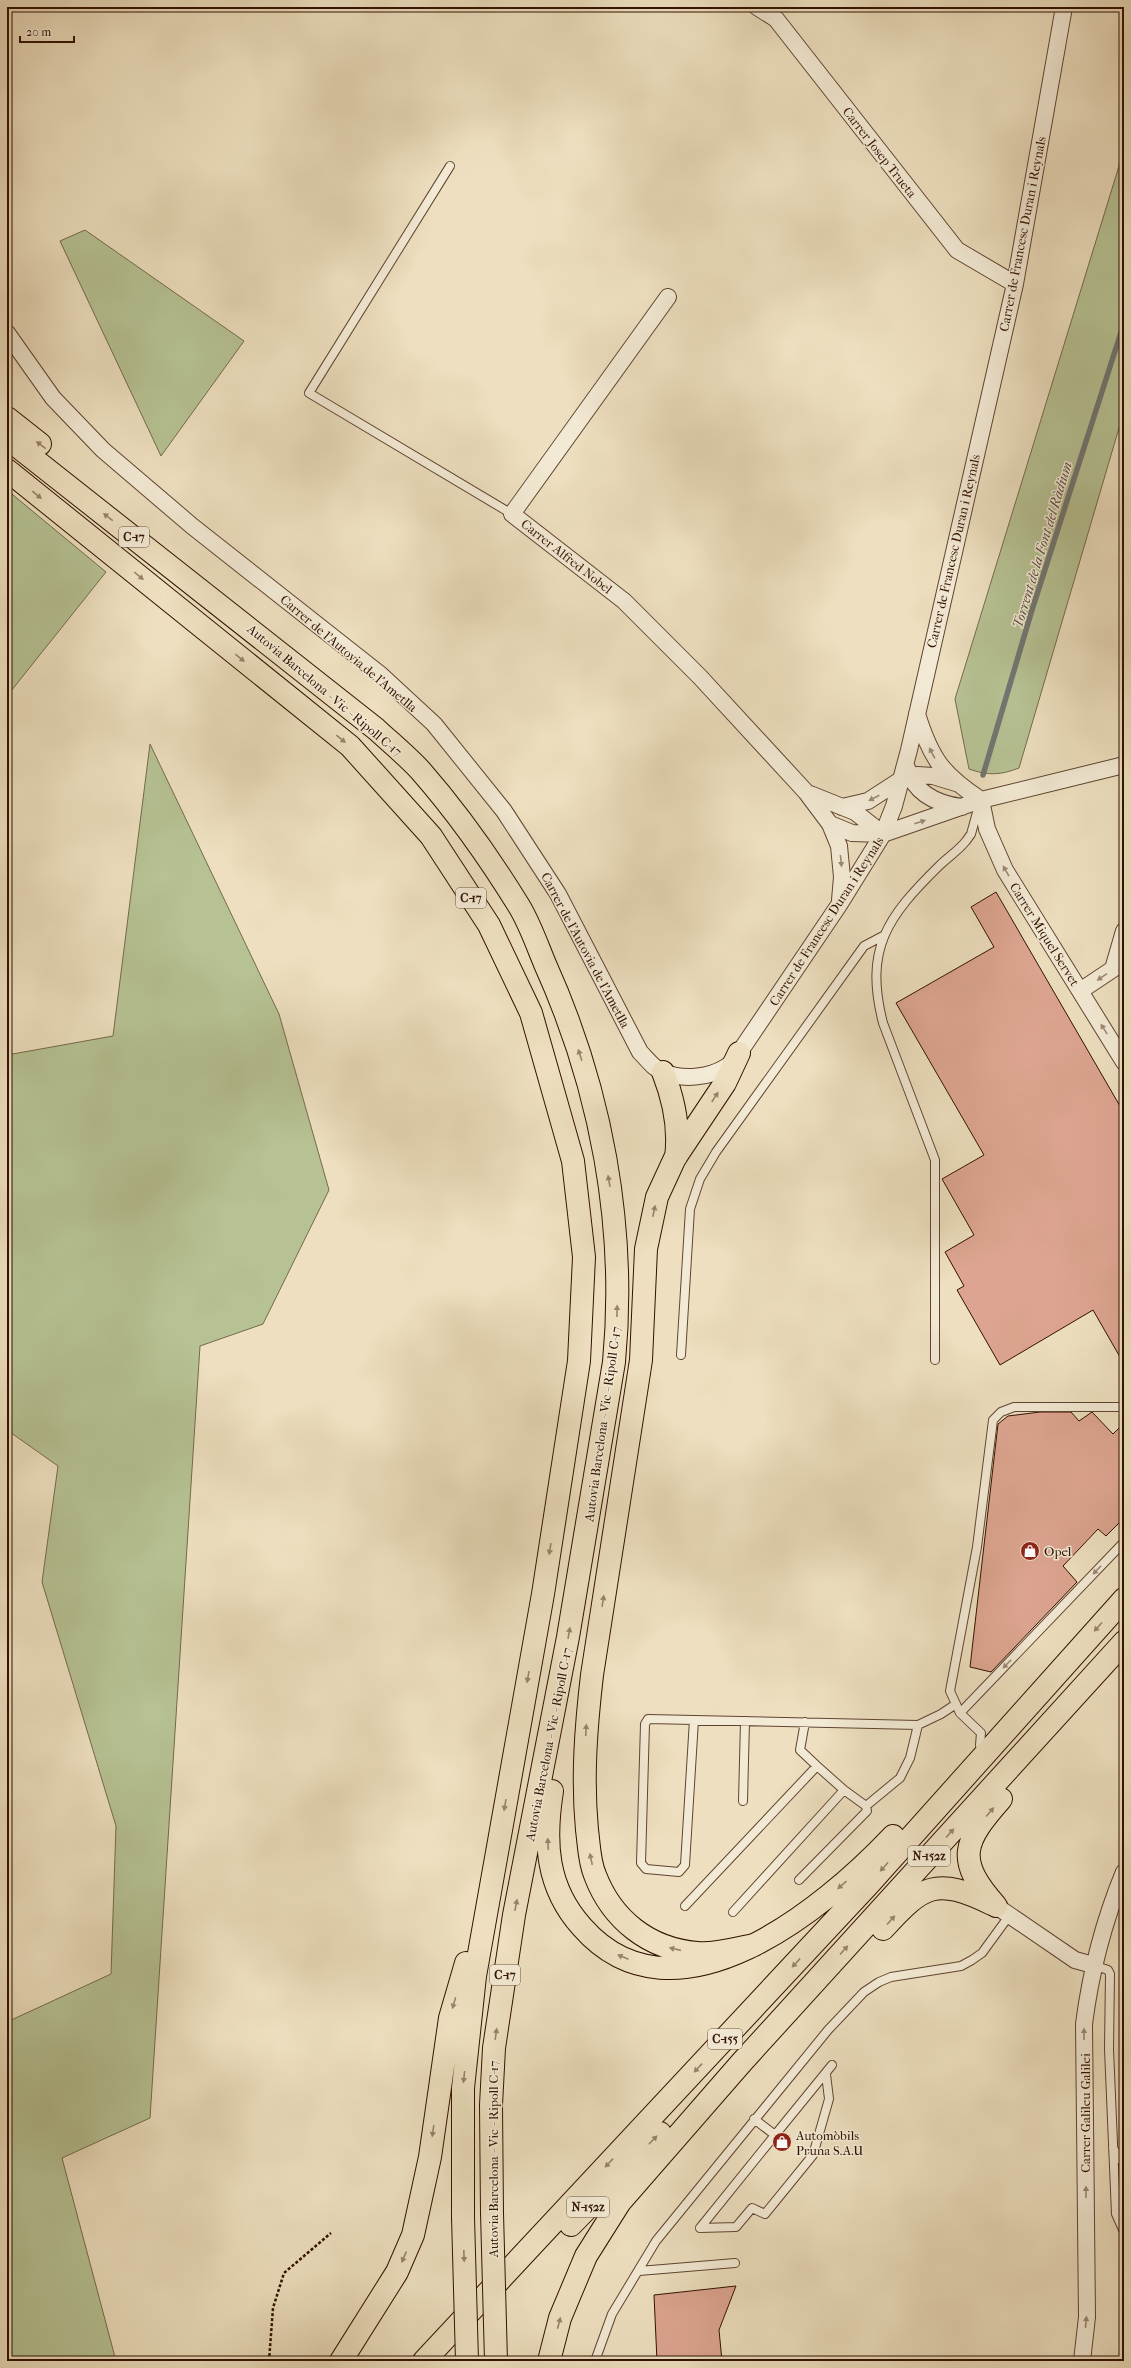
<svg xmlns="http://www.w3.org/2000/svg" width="1131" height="2368" font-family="'IM FELL French Canon',serif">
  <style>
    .green { fill: #b6c294; stroke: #746a4a }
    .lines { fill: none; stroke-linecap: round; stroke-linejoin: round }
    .stream { stroke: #727672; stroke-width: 5.5 }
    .building { fill: #dda591; stroke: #311101 }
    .lane-casing { stroke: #604430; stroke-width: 10 }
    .street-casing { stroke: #604430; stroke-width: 18 }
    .highway-casing { stroke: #311101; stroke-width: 24 }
    .path { stroke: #311101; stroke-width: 2.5; stroke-dasharray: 3 2; stroke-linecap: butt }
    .lane { stroke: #f3ead5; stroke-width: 8 }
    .street { stroke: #f3ead5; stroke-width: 16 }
    .highway { stroke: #eddfbf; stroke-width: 22 }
    .highway-bridge-casing { stroke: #311101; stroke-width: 24; stroke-linecap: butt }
    .highway-bridge { stroke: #eddfbf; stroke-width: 22 }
    .oneway { fill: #98826a }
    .oneway2 { fill: #9c8876 }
    .labels { text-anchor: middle; stroke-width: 3; stroke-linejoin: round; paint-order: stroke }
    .shield { fill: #f3ead5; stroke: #6b5241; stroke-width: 1 }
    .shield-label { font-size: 12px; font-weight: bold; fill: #311101 }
    .street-label { font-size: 13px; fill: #311101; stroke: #f3ead5 }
    .poi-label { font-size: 13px; fill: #311101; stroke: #f3ead5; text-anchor: start }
    .water-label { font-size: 14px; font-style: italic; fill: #574c43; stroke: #f3ead5 }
  </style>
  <rect width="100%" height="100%" fill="#eddfbf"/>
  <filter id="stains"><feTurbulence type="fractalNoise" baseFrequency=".005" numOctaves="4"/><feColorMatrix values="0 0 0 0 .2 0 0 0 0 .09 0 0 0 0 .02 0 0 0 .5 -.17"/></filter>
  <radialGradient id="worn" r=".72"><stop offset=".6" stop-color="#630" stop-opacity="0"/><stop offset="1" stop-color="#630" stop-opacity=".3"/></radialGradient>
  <path class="green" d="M1124 111V411L1019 768C1001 775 988 776 969 769L955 699 1119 166Z
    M85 230 244 341 161 456 60 241Z
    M7 490 106 572 7 696Z
    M150 744 279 1014 329 1190 263 1324 200 1346 150 2118 62 2158 116 2361H7V2022L111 1974 116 1826 42 1582 58 1466 7 1430V1055L113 1036Z"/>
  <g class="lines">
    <path class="stream" d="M983 775 1032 610 1124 323"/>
  </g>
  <path class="building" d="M996 892 1124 1113V1364L1093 1310 1000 1365 957 1290 964 1286 945 1252 974 1235 942 1179 984 1155 896 1003 994 947 971 907Z
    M1040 1412H1071L1079 1421 1092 1412 1113 1434 1124 1423V1518L1106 1536 1098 1529 1063 1566 1077 1582 991 1672 970 1667 998 1424 1008 1416Z
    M736 2286 719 2330 722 2361H657L654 2295Z"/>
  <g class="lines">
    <defs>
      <path id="lane" d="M450 166 309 393 512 514
        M681 1355 690 1209 700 1179 716 1152 864 946 883 936
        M935 1360V1160L883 1023C864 949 887 917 939 866 948 857 958 851 966 841L971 834 979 805
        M960 1713 950 1691 977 1547 993 1420 1001 1412 1014 1407H1124
        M694 1720 685 1865 679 1872 646 1869 641 1863 645 1724 648 1719 918 1725 941 1714 956 1704
        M980 1745 981 1733 960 1713 1124 1542
        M743 1801 745 1721
        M866 1806 900 1778 910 1758 918 1725
        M799 1880 867 1811 866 1806 844 1790
        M685 1906 817 1766 800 1750 805 1722
        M733 1912 844 1790 817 1766
        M1093 1965 1108 1970 1110 1974 1109 2049 1116 2214 1124 2232
        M754 2119 775 2135 832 2065
        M1113 2148 1124 2164
        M700 2228 736 2227 752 2208 765 2214 813 2155 829 2099 826 2074
        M700 2228 775 2135
        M639 2271 735 2263
        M595 2361 612 2314 656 2241 828 2030 864 1992 879 1982 891 1977 961 1966 972 1960 982 1953 1009 1916"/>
      <path id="street" d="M757 7 776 19 957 250 1015 284
        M668 297 512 514 624 601 700 677 806 792 830 824 839 846 842 877 840 900
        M7 333 53 398 103 450 192 526 381 675 434 724 504 811 558 894 640 1052C647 1059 654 1069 663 1072 682 1080 709 1078 726 1067 731 1064 735 1058 739 1053L839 905 883 834 894 806 909 750 1015 284 1064 7
        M917 714C931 759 942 774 981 800
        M907 768C915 794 937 804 962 807
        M810 794 855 812 883 834
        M981 800 987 829 1005 870 1124 1062
        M842 807 868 801 902 779 917 775 933 776 956 783
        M830 824 852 833 883 834 981 800 1124 765
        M1080 991 1113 969 1124 931
        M996 1906 1075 1960 1093 1965
        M1082 2361 1087 2317 1084 2024C1091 1969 1103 1923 1124 1872"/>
      <path id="highway" d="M7 418 40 444
        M7 438 376 729C390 742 406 755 420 770 456 811 490 859 519 906 530 924 537 945 545 964 601 1088 627 1226 614 1362L568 1637 514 1915 494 2048 491 2105 492 2213
        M7 470 350 746 431 836 489 925 531 1013 573 1161 584 1257 579 1361 543 1594 475 1976 463 2088V2217
        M739 1053 725 1083 675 1158 657 1197 646 1249 641 1360 592 1675C586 1727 582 1778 587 1830 589 1844 589 1861 595 1875 612 1920 649 1949 697 1953 715 1955 737 1948 754 1945
        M663 1072C674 1100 680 1127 676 1157
        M552 1791C544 1842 546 1887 582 1927 675 2033 824 1909 893 1836
        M996 1906C955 1860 963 1842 1001 1799
        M883 1929C924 1884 936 1877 992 1904
        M571 2225 660 2133
        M341 2361 397 2272 413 2235 430 2157 450 2018 466 1963
        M424 2361 869 1884 1124 1599
        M549 2361 560 2318 586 2256 620 2202 742 2062 1124 1642"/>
    </defs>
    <use href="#lane" class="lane-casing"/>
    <use href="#street" class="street-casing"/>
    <use href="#highway" class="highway-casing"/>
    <path class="path" d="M269 2361 273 2308 284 2273 331 2233"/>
    <use href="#lane" class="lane"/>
    <use href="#street" class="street"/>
    <use href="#highway" class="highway"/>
    <defs>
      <path id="highway-bridge" d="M492 2213 496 2361
        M463 2217 467 2361"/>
    </defs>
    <use href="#highway-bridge" class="highway-bridge-casing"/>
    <use href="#highway-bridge" class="highway-bridge"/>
  </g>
  <defs><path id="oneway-solid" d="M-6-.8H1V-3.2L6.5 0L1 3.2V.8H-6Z"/></defs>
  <g class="oneway">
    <use href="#oneway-solid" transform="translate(41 445) rotate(-142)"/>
    <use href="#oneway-solid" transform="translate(37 495) rotate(39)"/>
    <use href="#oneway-solid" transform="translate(108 517) rotate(-142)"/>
    <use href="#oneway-solid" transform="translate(139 576) rotate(39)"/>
    <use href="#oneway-solid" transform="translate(240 658) rotate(39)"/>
    <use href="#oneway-solid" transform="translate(341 739) rotate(39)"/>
    <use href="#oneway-solid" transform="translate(580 1055) rotate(-108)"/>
    <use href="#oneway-solid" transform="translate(715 1097) rotate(-57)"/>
    <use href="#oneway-solid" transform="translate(609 1181) rotate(-100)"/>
    <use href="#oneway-solid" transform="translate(654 1211) rotate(-78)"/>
    <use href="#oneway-solid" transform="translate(617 1311) rotate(-89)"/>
    <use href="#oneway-solid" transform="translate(550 1549) rotate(99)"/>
    <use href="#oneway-solid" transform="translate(603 1601) rotate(-81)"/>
    <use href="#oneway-solid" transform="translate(1098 1627) rotate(132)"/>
    <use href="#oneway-solid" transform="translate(569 1633) rotate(-80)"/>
    <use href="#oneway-solid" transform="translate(528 1677) rotate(100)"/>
    <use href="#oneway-solid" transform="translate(586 1730) rotate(-87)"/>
    <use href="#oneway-solid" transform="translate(505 1805) rotate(100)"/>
    <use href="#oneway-solid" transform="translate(990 1812) rotate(-49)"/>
    <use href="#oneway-solid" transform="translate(950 1833) rotate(-48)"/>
    <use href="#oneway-solid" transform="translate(548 1844) rotate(-93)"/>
    <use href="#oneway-solid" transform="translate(591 1859) rotate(-102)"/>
    <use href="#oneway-solid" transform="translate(884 1867) rotate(132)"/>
    <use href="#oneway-solid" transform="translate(842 1885) rotate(139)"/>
    <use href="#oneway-solid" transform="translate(516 1905) rotate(-79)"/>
    <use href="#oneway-solid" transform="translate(891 1920) rotate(-48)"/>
    <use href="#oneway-solid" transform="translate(675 1949) rotate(-167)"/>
    <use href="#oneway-solid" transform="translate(844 1950) rotate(-48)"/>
    <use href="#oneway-solid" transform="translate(623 1957) rotate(-157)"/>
    <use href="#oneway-solid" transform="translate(796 1963) rotate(133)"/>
    <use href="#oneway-solid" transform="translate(454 2003) rotate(106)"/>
    <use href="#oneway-solid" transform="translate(496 2034) rotate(-82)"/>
    <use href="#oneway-solid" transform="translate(698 2068) rotate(133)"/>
    <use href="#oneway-solid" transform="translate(464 2077) rotate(96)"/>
    <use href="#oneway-solid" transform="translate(433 2131) rotate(98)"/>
    <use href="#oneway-solid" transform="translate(653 2140) rotate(-46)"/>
    <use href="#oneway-solid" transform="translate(609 2163) rotate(133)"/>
    <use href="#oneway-solid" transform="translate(464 2256) rotate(88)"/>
    <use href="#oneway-solid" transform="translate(404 2257) rotate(113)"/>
    <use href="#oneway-solid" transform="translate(559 2323) rotate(-75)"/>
  </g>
  <g class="oneway2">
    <use href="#oneway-solid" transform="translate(932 753) rotate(-118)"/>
    <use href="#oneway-solid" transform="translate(874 798) rotate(153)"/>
    <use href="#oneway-solid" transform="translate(920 822) rotate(-17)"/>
    <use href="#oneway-solid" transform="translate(841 861) rotate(84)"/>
    <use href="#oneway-solid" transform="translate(1006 871) rotate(-120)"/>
    <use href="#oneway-solid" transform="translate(1102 977) rotate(146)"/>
    <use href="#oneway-solid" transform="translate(1104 1029) rotate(-122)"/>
    <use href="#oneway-solid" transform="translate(1097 1570) rotate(134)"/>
    <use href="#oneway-solid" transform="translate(1007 1664) rotate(134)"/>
    <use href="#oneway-solid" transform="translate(1084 2034) rotate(-90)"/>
    <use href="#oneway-solid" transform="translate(1086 2192) rotate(-90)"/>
    <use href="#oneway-solid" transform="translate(1086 2322) rotate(-85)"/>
  </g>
  <defs>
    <symbol id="shop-disc" viewBox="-11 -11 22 22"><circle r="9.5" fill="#8f2418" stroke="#f3ead5"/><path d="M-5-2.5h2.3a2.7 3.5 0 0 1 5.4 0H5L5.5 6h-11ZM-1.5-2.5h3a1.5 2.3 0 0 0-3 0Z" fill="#fff"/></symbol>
  </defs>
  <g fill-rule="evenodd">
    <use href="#shop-disc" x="1019" y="1540" width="22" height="22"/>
    <use href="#shop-disc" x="771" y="2131" width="22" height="22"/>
  </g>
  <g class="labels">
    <g class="shield">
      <rect x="119" y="527" width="30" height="20" rx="3"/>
      <rect x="456" y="888" width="30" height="20" rx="3"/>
      <rect x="908" y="1846" width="42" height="20" rx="3"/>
      <rect x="490" y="1965" width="30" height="20" rx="3"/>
      <rect x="708" y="2029" width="34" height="20" rx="3"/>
      <rect x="567" y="2197" width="42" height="20" rx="3"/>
    </g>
    <g class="shield-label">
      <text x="134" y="541">C-17</text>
      <text x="471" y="902">C-17</text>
      <text x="929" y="1860">N-152z</text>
      <text x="505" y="1979">C-17</text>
      <text x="725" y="2043">C-155</text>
      <text x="588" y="2211">N-152z</text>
    </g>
    <g class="street-label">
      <text transform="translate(880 152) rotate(52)" y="5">Carrer Josep Trueta</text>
      <text transform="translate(1022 234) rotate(-79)" y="5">Carrer de Francesc Duran i Reynals</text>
      <text transform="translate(953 551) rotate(-77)" y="5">Carrer de Francesc Duran i Reynals</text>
      <text transform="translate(567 556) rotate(38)" y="5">Carrer Alfred Nobel</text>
      <text transform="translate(349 653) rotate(40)" y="5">Carrer de l'Autovia de l'Ametlla</text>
      <text transform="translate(325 690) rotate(40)" y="5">Autovia Barcelona - Vic - Ripoll C-17</text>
      <text transform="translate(826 921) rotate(-57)" y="5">Carrer de Francesc Duran i Reynals</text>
      <text transform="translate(1045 934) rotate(58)" y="5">Carrer Miquel Servet</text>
      <text transform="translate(586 950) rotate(62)" y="5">Carrer de l'Autovia de l'Ametlla</text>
      <text transform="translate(602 1424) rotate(-82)" y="5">Autovia Barcelona - Vic - Ripoll C-17</text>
      <text transform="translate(548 1744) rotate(-79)" y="5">Autovia Barcelona - Vic - Ripoll C-17</text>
      <text transform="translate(1085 2113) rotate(-90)" y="5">Carrer Galileu Galilei</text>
      <text transform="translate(493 2159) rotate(-90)" y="5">Autovia Barcelona - Vic - Ripoll C-17</text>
    </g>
    <g class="poi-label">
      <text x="1044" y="1556">Opel</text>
      <text x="796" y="2140">Automòbils<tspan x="796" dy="15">Pruna S.A.U</tspan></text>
    </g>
    <g class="water-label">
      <text transform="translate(1042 545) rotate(-73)" y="5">Torrent de la Font del Ràdium</text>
    </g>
  </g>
  <rect width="1131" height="2368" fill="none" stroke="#eddfbf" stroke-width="24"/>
  <rect x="8" y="8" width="1115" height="2352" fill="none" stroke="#311101" stroke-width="2"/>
  <rect x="12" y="12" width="1107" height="2344" fill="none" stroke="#311101"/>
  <path d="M20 36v6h54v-6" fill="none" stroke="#311101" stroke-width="2"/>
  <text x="26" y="36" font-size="12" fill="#311101" stroke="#f3ead5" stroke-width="3" paint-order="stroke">20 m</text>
  <rect width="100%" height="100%" filter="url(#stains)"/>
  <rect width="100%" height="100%" fill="url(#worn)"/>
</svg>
